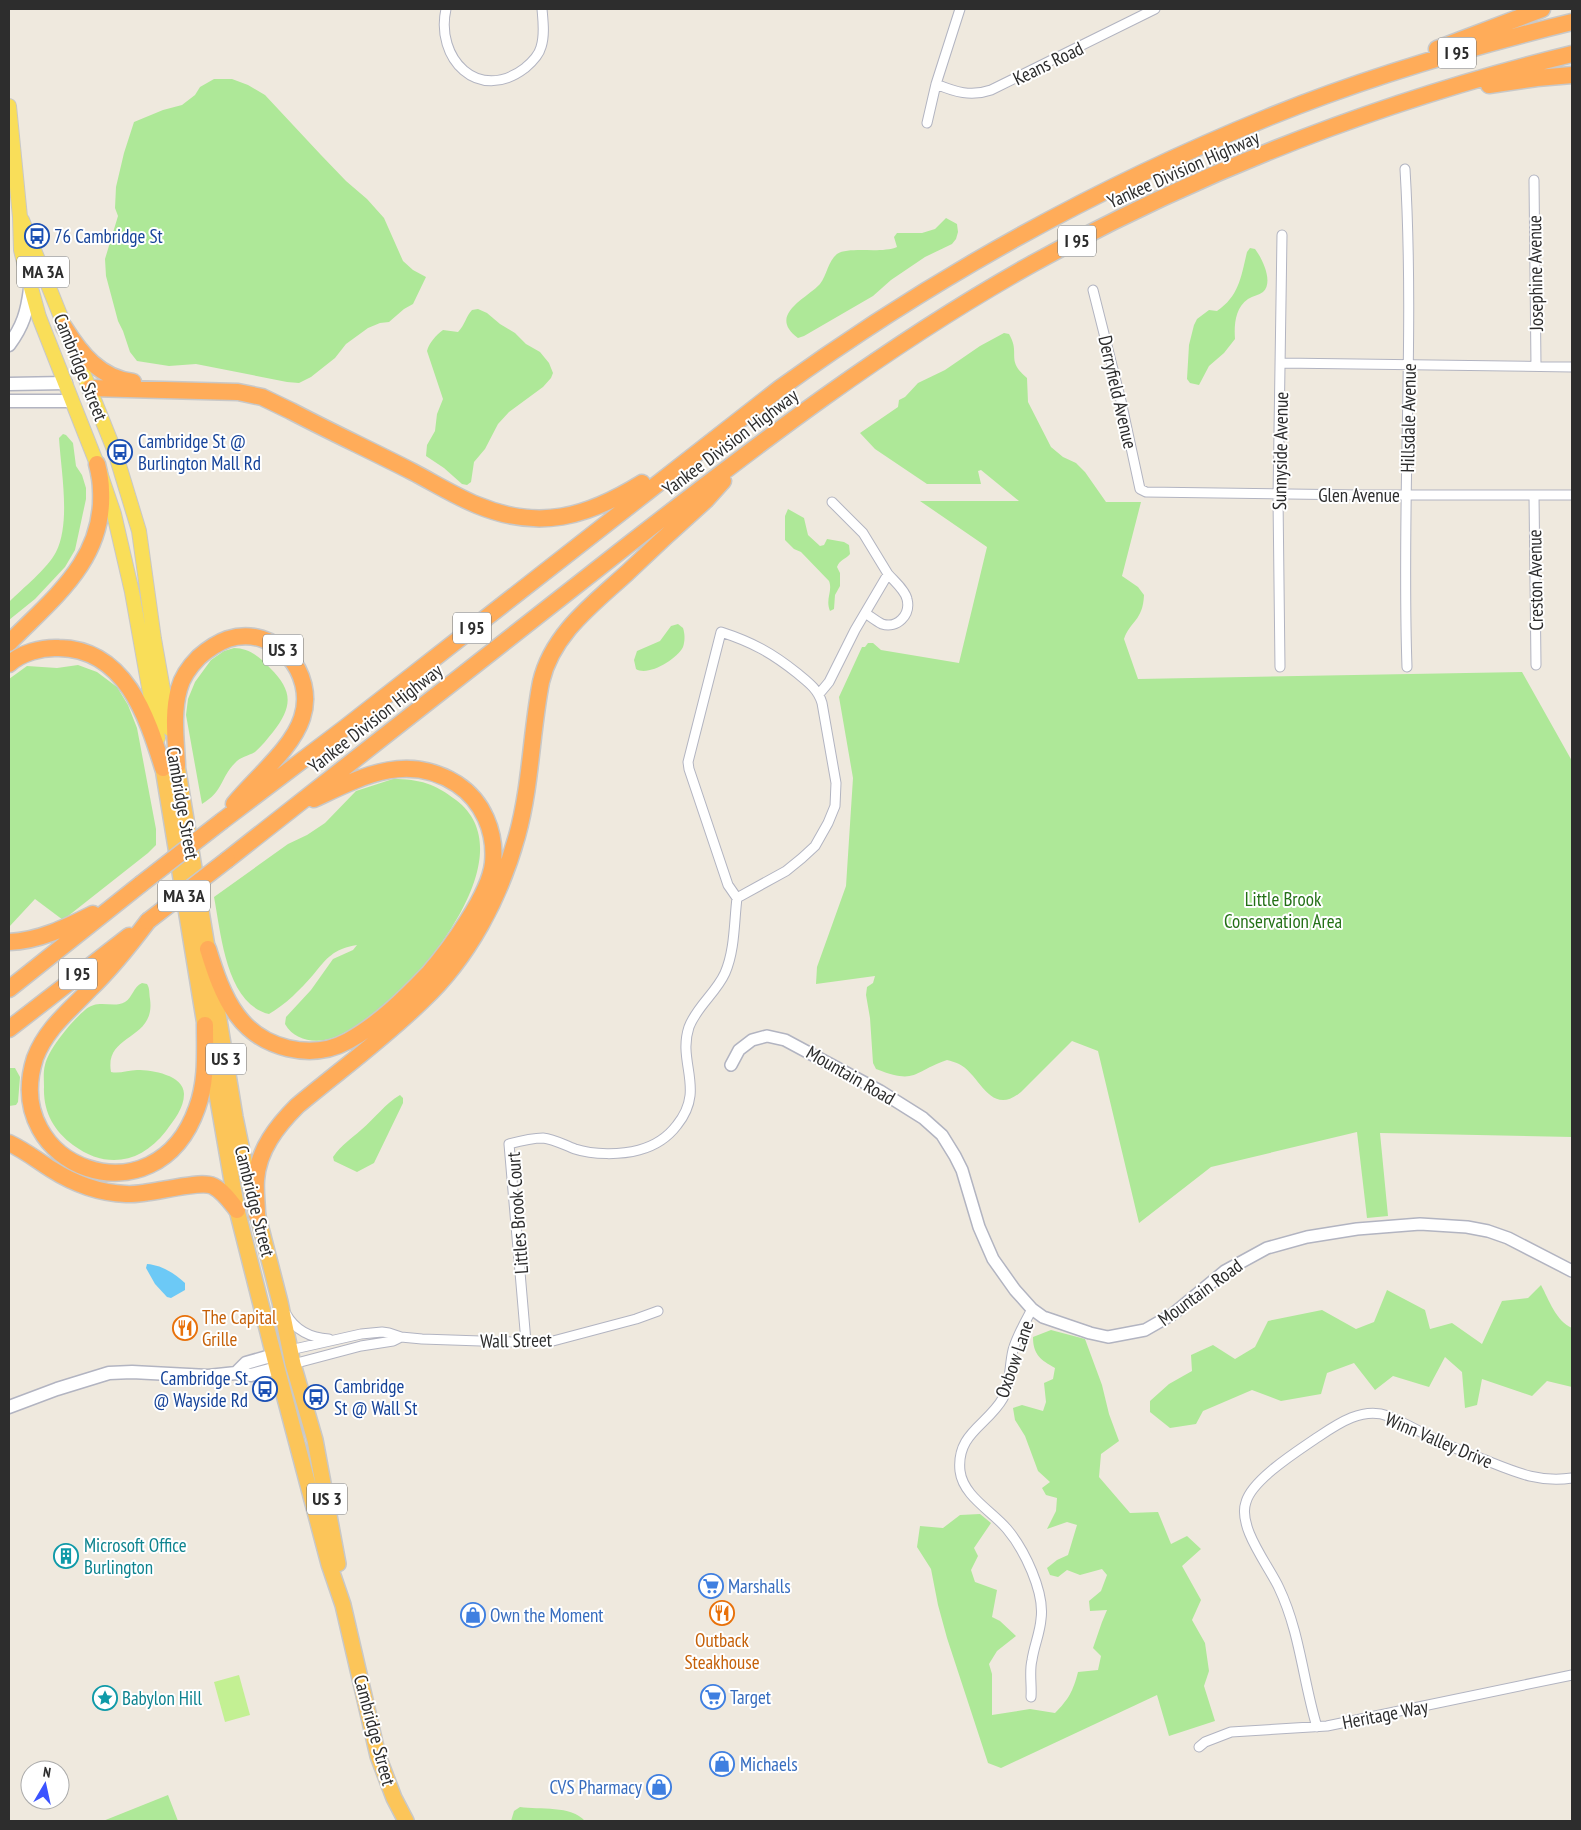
<svg xmlns="http://www.w3.org/2000/svg" width="1581" height="1830" font-family="'PT Sans Narrow',sans-serif">
  <style>
    .green { fill: #aee898 }
    .pitch { fill: #c3f093 }
    .water { fill: #6cc9f6 }
    .lines { fill: none; stroke-linecap: round; stroke-linejoin: round }
    .minor-casing { stroke: #b2b4c1; stroke-width: 11 }
    .tertiary-casing { stroke: #b2b4c1; stroke-width: 14 }
    .secondary-casing { stroke: #b2b4c1; stroke-width: 15 }
    .primary-casing { stroke: #c8c8c8; stroke-width: 16 }
    .trunk-casing { stroke: #c8c8c8; stroke-width: 18 }
    .motorway-casing { stroke: #c8c8c8; stroke-width: 19 }
    .minor { stroke: #fff; stroke-width: 9 }
    .tertiary { stroke: #fff; stroke-width: 11 }
    .secondary { stroke: #fff; stroke-width: 12 }
    .primary { stroke: #f9de59; stroke-width: 14 }
    .trunk { stroke: #fcc559; stroke-width: 15 }
    .motorway { stroke: #ffac59; stroke-width: 16 }
    .motorway-bridge-casing { stroke: #c8c8c8; stroke-width: 19; stroke-linecap: butt }
    .motorway-bridge { stroke: #ffac59; stroke-width: 16 }
    .labels { text-anchor: middle; stroke-width: 4; stroke-linejoin: round; paint-order: stroke }
    .shield { fill: #fff; stroke: #6c6c6c; stroke-width: 1 }
    .shield-label { font-size: 18px; font-weight: bold; fill: #2d2d2d }
    .street-label { font-size: 19px; fill: #2d2d2d; stroke: #fff }
    .transit-label { font-size: 19px; fill: #164399; stroke: #fff; text-anchor: start }
    .park-label { font-size: 19px; fill: #237016; stroke: #fff }
    .food-label { font-size: 19px; fill: #c56008; stroke: #fff; text-anchor: start }
    .culture-label { font-size: 19px; fill: #0d838f; stroke: #fff; text-anchor: start }
    .shop-label { font-size: 19px; fill: #366cbe; stroke: #fff; text-anchor: start }
  </style>
  <rect width="100%" height="100%" fill="#efe9de"/>
  <path class="green" d="M214 79H232L248 85 265 95 321 155 346 181 367 199 384 218 403 261 413 270 426 277 413 304 404 309 389 322 380 323 368 328 346 344 335 358 311 377 299 383 287 382 196 364 169 366 137 361 130 352 123 331 118 321 106 276 105 259 118 216 115 208 116 187 124 153 134 122 163 110 182 105 195 95 200 87Z
    M946 218 957 224 958 232 956 239 952 244 925 257 891 280 873 296 804 336 798 338C767 315 806 299 820 284 827 275 828 261 837 254 850 246 881 254 897 247L894 237 897 233H922L935 229Z
    M1250 248 1255 249C1262 258 1274 282 1263 292 1259 295 1253 296 1248 299 1235 308 1234 325 1235 339L1224 353 1209 366 1199 385 1190 383 1187 379 1189 345 1194 325 1197 319 1209 310 1217 311C1239 296 1241 277 1247 252Z
    M478 309 487 313 500 324 515 333 526 344 540 352 549 363 553 373 551 378 543 387 509 412 498 424 485 449 474 462 471 482 467 485 462 484 444 468 426 456 427 445 435 431 437 414 443 399 427 351C429 343 436 335 443 330L458 332C465 325 466 316 472 310Z
    M1004 333 1009 334C1021 354 1005 360 1027 378L1028 402 1051 447 1063 457 1076 463 1085 472 1106 502H1141L1122 576 1138 587 1144 595C1143 621 1130 621 1124 639L1138 679 1522 672 1572 761V1137L1380 1133 1388 1216 1367 1218 1357 1132 1211 1167 1139 1223 1098 1051 1072 1041 1021 1092C990 1118 980 1074 959 1064 955 1062 951 1061 947 1060 912 1072 917 1085 876 1069L873 1063 870 1018 866 995 867 987 873 983 875 976 816 984 817 967 846 886 853 778 839 697 862 647H865L868 643H873L881 650 959 663 987 547 920 501H1019L981 470 978 471 981 484H927L875 449 860 433 898 407 899 400 905 397 918 383 945 370 980 346Z
    M63 434 66 435 73 443 76 466 82 475 86 488V499L75 550 65 567 35 599 9 620V602C22 589 48 568 56 552 71 523 61 471 59 438Z
    M788 509 804 518 808 535 820 546 824 545 827 539 844 542 849 545 850 554C846 559 839 560 837 567L840 573V586L835 595 834 609 830 611C825 599 833 591 829 581L801 552 794 549 785 540V516Z
    M678 624 683 628C685 634 685 641 683 647 677 659 648 677 636 669L634 660 637 651 660 641 671 626Z
    M234 648C249 648 260 657 270 668 293 691 293 706 273 732 267 739 262 746 255 752 248 756 240 757 235 763 220 778 224 791 202 804L186 715 188 699 195 682 211 660 224 651Z
    M78 665 97 672 117 687 128 705 137 728 156 829V845L148 853 63 920 35 899 9 927V679L27 666 57 668Z
    M393 779C420 779 435 784 456 800 518 847 445 945 408 984 394 999 357 1028 338 1036 320 1044 296 1043 285 1024L286 1017 311 990 333 959 353 950 357 945C333 949 327 958 313 975 301 989 285 1005 269 1014 226 1004 221 933 214 897L288 844 307 835 325 823 356 791Z
    M142 983 147 984C150 989 149 993 150 999 156 1041 104 1033 111 1072 119 1074 129 1070 137 1070 152 1070 184 1075 184 1094 184 1108 174 1120 166 1131 141 1163 107 1170 73 1145 54 1131 43 1112 44 1087 44 1080 43 1072 45 1065 49 1048 72 1021 85 1010 98 998 113 1009 125 1002 133 997 133 987 142 983Z
    M9 1068H15L20 1077 18 1102 16 1105 9 1106Z
    M400 1095 403 1098V1103L374 1163 357 1172 334 1161 333 1157C342 1144 350 1140 361 1130 375 1118 385 1104 400 1095Z
    M1541 1285C1549 1300 1556 1321 1572 1328V1387L1547 1381 1532 1396 1482 1379 1477 1405 1465 1408 1462 1372 1445 1357 1429 1387 1393 1376 1375 1390 1354 1363 1327 1373 1321 1394 1281 1401 1252 1390 1203 1411 1196 1424 1170 1428 1150 1412V1401L1169 1384 1192 1371 1191 1355 1213 1345 1235 1359 1255 1347 1268 1321 1322 1310 1356 1329 1374 1322 1387 1290 1425 1310 1430 1329 1452 1323 1482 1344 1502 1301 1528 1298Z
    M1051 1330 1085 1339 1102 1385 1109 1414 1119 1441 1101 1454 1099 1477 1130 1513 1158 1512 1171 1544 1187 1536 1201 1549 1182 1566 1201 1600 1192 1620 1205 1643 1209 1671 1204 1686 1215 1721 1169 1736 1157 1695 1001 1768 988 1763 947 1638 938 1605 931 1569 917 1547 920 1526 943 1528 960 1515 980 1514 991 1523 974 1548 978 1556 971 1570 975 1582 997 1590 992 1617 1000 1621 1016 1636 997 1651 989 1664 992 1674V1715L1030 1709 1055 1713C1069 1699 1073 1691 1078 1672L1098 1670 1101 1656 1093 1648 1102 1622 1107 1610 1090 1611 1089 1601 1101 1591 1107 1575 1102 1569 1080 1575 1067 1570 1058 1577 1050 1575 1047 1568 1057 1560 1068 1555 1077 1525 1067 1522 1047 1529 1056 1511 1057 1498 1046 1495 1042 1488 1050 1482 1038 1471 1025 1436 1015 1420 1013 1408 1022 1405 1043 1411 1046 1402 1044 1383 1053 1379 1055 1368C1041 1360 1033 1355 1033 1337Z
    M168 1795 178 1821H103Z
    M520 1807C540 1810 571 1805 585 1821H511L514 1811Z"/>
  <path class="pitch" d="M239 1675 250 1715 225 1722 214 1682Z"/>
  <path class="water" d="M147 1264C162 1265 175 1274 185 1283V1290L171 1298 167 1297 155 1284 146 1268Z"/>
  <g class="lines">
    <defs>
      <path id="minor" d="M446 9C435 58 478 104 525 68 531 63 539 55 541 47 545 35 543 21 542 9
        M936 84C955 92 971 97 991 90L1155 9
        M927 123 936 84 960 9
        M1405 169C1415 335 1401 501 1407 667
        M1534 180 1536 366
        M1093 290 1121 401 1140 489 1146 492 1362 495H1572
        M1281 363 1572 367
        M1534 495 1536 665
        M865 613C870 616 876 621 882 624 897 629 911 615 907 599 905 590 894 581 888 574
        M721 632C752 642 772 653 797 673 808 682 818 689 822 703L836 783 835 806 828 823 815 846 802 858 786 871 737 898 728 885 689 769 688 762Z
        M1280 667 1278 498 1282 235
        M819 694 829 682 855 630 888 574 863 533 832 502
        M286 1314C295 1330 311 1338 329 1339
        M526 1342 509 1144C520 1141 531 1138 543 1138 554 1139 564 1145 575 1149 593 1155 621 1155 639 1150 654 1146 668 1137 677 1125 706 1089 677 1063 689 1027 697 1006 716 993 725 973 735 950 734 922 737 898
        M290 1350 361 1334 382 1332 389 1333 401 1337 422 1339 512 1342 553 1341 636 1319 658 1311
        M293 1364 361 1346 393 1341 401 1337
        M1031 1697C1032 1685 1029 1672 1032 1660 1034 1646 1040 1633 1041 1619 1045 1592 1024 1549 1007 1529 992 1511 963 1496 960 1471 956 1433 988 1425 1003 1398 1011 1384 1009 1366 1013 1350 1017 1336 1025 1322 1032 1309
        M1317 1727C1303 1681 1300 1632 1279 1588 1269 1566 1237 1527 1246 1502 1252 1480 1296 1452 1315 1439 1336 1425 1362 1406 1388 1416 1405 1423 1422 1433 1439 1441 1454 1448 1469 1454 1485 1460 1515 1472 1539 1483 1572 1478
        M1199 1747 1205 1742 1231 1732 1327 1726 1572 1675"/>
      <path id="tertiary" d="M731 1065 739 1050 752 1040 767 1036 785 1040 880 1091 923 1118 942 1135 955 1156 962 1170 979 1227 993 1259 1015 1290 1032 1309 1043 1317 1090 1333 1108 1337 1145 1330 1173 1314 1225 1271 1267 1248 1307 1237 1357 1229 1420 1224 1467 1227 1488 1231 1508 1238 1572 1271"/>
      <path id="secondary" d="M9 345C23 326 27 312 30 289
        M9 384 66 383
        M9 401H72
        M236 1373 246 1363 274 1355
        M9 1407 57 1389 109 1373 132 1372 208 1376 236 1373 251 1375 277 1368"/>
      <path id="primary" d="M9 106 20 217 21 250 25 266 39 317 97 464 114 514 132 592 158 738
        M22 220 115 452 139 531 154 639 170 729"/>
      <path id="trunk" d="M177 765 235 1117 246 1170 280 1302 293 1364 315 1440 338 1564
        M163 768 205 1025 237 1210 277 1368 329 1564 343 1605 378 1756 394 1798 406 1821"/>
      <path id="motorway" d="M1437 49 1542 9
        M1489 85 1537 78 1572 75
        M64 327C81 354 100 378 133 382
        M90 388 238 392 262 397 291 411C331 432 372 451 413 472 434 483 455 496 477 505 539 531 587 517 642 483
        M9 643C53 598 105 560 101 490 101 481 99 472 97 464
        M9 664C21 653 42 647 59 648 125 649 147 716 163 768
        M177 765C176 740 172 714 179 689 182 677 190 666 199 657 207 650 217 643 228 639 275 624 317 673 302 718 292 749 255 778 234 804
        M222 821 345 728 779 389C931 279 1095 188 1269 117 1367 77 1470 47 1572 22
        M227 860C361 755 493 650 628 545 758 444 887 345 1032 264 1201 171 1384 100 1572 54
        M148 921C130 945 111 969 89 990 68 1012 46 1029 35 1058 0 1168 156 1225 197 1108 207 1081 205 1053 205 1025
        M9 942C39 941 67 927 93 914
        M208 949C215 972 223 996 237 1015 262 1049 311 1061 348 1041 379 1024 405 998 429 973 450 949 490 894 493 863 496 832 483 801 457 784 407 752 361 777 314 799
        M9 989 141 884
        M9 1029 129 936
        M9 1143C24 1150 37 1160 51 1169 73 1183 99 1193 126 1194 147 1196 198 1179 213 1186 223 1191 230 1201 237 1210
        M257 1215C257 1203 255 1191 256 1180 258 1150 277 1126 297 1106 339 1071 383 1039 422 1001 469 957 500 897 517 836 531 786 531 733 541 682 552 634 593 604 627 573 653 548 679 524 706 500L723 481"/>
    </defs>
    <use href="#minor" class="minor-casing"/>
    <use href="#tertiary" class="tertiary-casing"/>
    <use href="#secondary" class="secondary-casing"/>
    <use href="#primary" class="primary-casing"/>
    <use href="#trunk" class="trunk-casing"/>
    <use href="#motorway" class="motorway-casing"/>
    <use href="#minor" class="minor"/>
    <use href="#tertiary" class="tertiary"/>
    <use href="#secondary" class="secondary"/>
    <use href="#primary" class="primary"/>
    <use href="#trunk" class="trunk"/>
    <use href="#motorway" class="motorway"/>
    <defs>
      <path id="motorway-bridge" d="M141 884 222 821
        M148 921 227 860"/>
    </defs>
    <use href="#motorway-bridge" class="motorway-bridge-casing"/>
    <use href="#motorway-bridge" class="motorway-bridge"/>
  </g>
  <defs>
    <symbol id="bus-ring" viewBox="-11 -11 22 22"><circle r="9.5" fill="#fff" stroke="#1a4fb4" stroke-width="1.5"/><path d="M-5-6H5V4H4V6H2V4H-2V6H-4V4H-5ZM-3.5-4V0h7V-4ZM-3.5 1.2v1.5H-2V1.2ZM2 1.2v1.5H3.5V1.2Z" fill="#1a4fb4"/></symbol>
    <symbol id="restaurant-ring" viewBox="-11 -11 22 22"><circle r="9.5" fill="#fff" stroke="#e8710a" stroke-width="1.5"/><path d="M-5-6h1v4h1v-4h1v4h1v-4h1v5L-1.5 .5V6h-2V.5L-5-1ZM5-6V6H3V1.5H1.5Q1.5-4 5-6Z" fill="#e8710a"/></symbol>
    <symbol id="building-ring" viewBox="-11 -11 22 22"><circle r="9.5" fill="#fff" stroke="#0f9aa8" stroke-width="1.5"/><path d="M-4-6H4V6H1V3H-1V6H-4ZM-2.5-4.3h1.7v1.8h-1.7ZM.8-4.3h1.7v1.8H.8ZM-2.5-1h1.7V.8h-1.7ZM.8-1h1.7V.8H.8Z" fill="#0f9aa8"/></symbol>
    <symbol id="supermarket-ring" viewBox="-11 -11 22 22"><circle r="9.5" fill="#fff" stroke="#3f7fe0" stroke-width="1.5"/><path d="M-6-5.5h2.5l.6 2H6L4.5 2H-2.5L-4.4-4H-6ZM-1.5 3.2a1.3 1.3 0 1 0 .1 0ZM3 3.2a1.3 1.3 0 1 0 .1 0Z" fill="#3f7fe0"/></symbol>
    <symbol id="shop-ring" viewBox="-11 -11 22 22"><circle r="9.5" fill="#fff" stroke="#3f7fe0" stroke-width="1.5"/><path d="M-5-2.5h2.3a2.7 3.5 0 0 1 5.4 0H5L5.5 6h-11ZM-1.5-2.5h3a1.5 2.3 0 0 0-3 0Z" fill="#3f7fe0"/></symbol>
    <symbol id="sight-ring" viewBox="-11 -11 22 22"><circle r="9.5" fill="#fff" stroke="#0f9aa8" stroke-width="1.5"/><path d="M0-6L1.8-2.2L6-1.7L2.9 1.2L3.7 5.4L0 3.3L-3.7 5.4L-2.9 1.2L-6-1.7L-1.8-2.2Z" fill="#0f9aa8"/></symbol>
  </defs>
  <g fill-rule="evenodd">
    <use href="#bus-ring" x="23" y="222" width="28" height="28"/>
    <use href="#bus-ring" x="106" y="438" width="28" height="28"/>
    <use href="#restaurant-ring" x="171" y="1314" width="28" height="28"/>
    <use href="#bus-ring" x="251" y="1375" width="28" height="28"/>
    <use href="#bus-ring" x="302" y="1383" width="28" height="28"/>
    <use href="#building-ring" x="52" y="1542" width="28" height="28"/>
    <use href="#supermarket-ring" x="697" y="1572" width="28" height="28"/>
    <use href="#restaurant-ring" x="708" y="1599" width="28" height="28"/>
    <use href="#shop-ring" x="459" y="1601" width="28" height="28"/>
    <use href="#supermarket-ring" x="699" y="1683" width="28" height="28"/>
    <use href="#sight-ring" x="91" y="1684" width="28" height="28"/>
    <use href="#shop-ring" x="708" y="1750" width="28" height="28"/>
    <use href="#shop-ring" x="645" y="1773" width="28" height="28"/>
  </g>
  <g class="labels">
    <g class="shield">
      <rect x="1438" y="37.5" width="38" height="31" rx="4"/>
      <rect x="1058" y="225.5" width="38" height="31" rx="4"/>
      <rect x="17" y="256.5" width="52" height="31" rx="4"/>
      <rect x="453" y="612.5" width="38" height="31" rx="4"/>
      <rect x="263" y="634.5" width="40" height="31" rx="4"/>
      <rect x="158" y="880.5" width="52" height="31" rx="4"/>
      <rect x="59" y="958.5" width="38" height="31" rx="4"/>
      <rect x="206" y="1043.5" width="40" height="31" rx="4"/>
      <rect x="307" y="1483.5" width="40" height="31" rx="4"/>
    </g>
    <g class="shield-label">
      <text x="1457" y="59">I 95</text>
      <text x="1077" y="247">I 95</text>
      <text x="43" y="278">MA 3A</text>
      <text x="472" y="634">I 95</text>
      <text x="283" y="656">US 3</text>
      <text x="184" y="902">MA 3A</text>
      <text x="78" y="980">I 95</text>
      <text x="226" y="1065">US 3</text>
      <text x="327" y="1505">US 3</text>
    </g>
    <g class="street-label">
      <text transform="translate(1048 63) rotate(-26)" y="7">Keans Road</text>
      <text transform="translate(1183 169) rotate(-24)" y="7">Yankee Division Highway</text>
      <text transform="translate(1535 273) rotate(-91)" y="7">Josephine Avenue</text>
      <text transform="translate(81 367) rotate(68)" y="7">Cambridge Street</text>
      <text transform="translate(1118 392) rotate(77)" y="7">Derryfield Avenue</text>
      <text transform="translate(1408 418) rotate(-89)" y="7">Hillsdale Avenue</text>
      <text transform="translate(730 442) rotate(-37)" y="7">Yankee Division Highway</text>
      <text transform="translate(1280 451) rotate(-89)" y="7">Sunnyside Avenue</text>
      <text x="1359" y="502">Glen Avenue</text>
      <text transform="translate(1535 580) rotate(-91)" y="7">Creston Avenue</text>
      <text transform="translate(375 718) rotate(-38)" y="7">Yankee Division Highway</text>
      <text transform="translate(183 803) rotate(80)" y="7">Cambridge Street</text>
      <text transform="translate(851 1075) rotate(30)" y="7">Mountain Road</text>
      <text transform="translate(255 1201) rotate(76)" y="7">Cambridge Street</text>
      <text transform="translate(517 1213) rotate(-94)" y="7">Littles Brook Court</text>
      <text transform="translate(1200 1292) rotate(-36)" y="7">Mountain Road</text>
      <text transform="translate(516 1340) rotate(-1)" y="7">Wall Street</text>
      <text transform="translate(1014 1359) rotate(-71)" y="7">Oxbow Lane</text>
      <text transform="translate(1439 1440) rotate(23)" y="7">Winn Valley Drive</text>
      <text transform="translate(1385 1714) rotate(-11)" y="7">Heritage Way</text>
      <text transform="translate(375 1730) rotate(75)" y="7">Cambridge Street</text>
    </g>
    <g class="transit-label">
      <text x="54" y="243">76 Cambridge St</text>
      <text x="138" y="448">Cambridge St @<tspan x="138" dy="22">Burlington Mall Rd</tspan></text>
      <text x="248" y="1385" text-anchor="end">Cambridge St<tspan x="248" dy="22">@ Wayside Rd</tspan></text>
      <text x="334" y="1393">Cambridge<tspan x="334" dy="22">St @ Wall St</tspan></text>
    </g>
    <g class="park-label">
      <text x="1283" y="906">Little Brook<tspan x="1283" dy="22">Conservation Area</tspan></text>
    </g>
    <g class="food-label">
      <text x="202" y="1324">The Capital<tspan x="202" dy="22">Grille</tspan></text>
      <text x="722" y="1647" text-anchor="middle">Outback<tspan x="722" dy="22">Steakhouse</tspan></text>
    </g>
    <g class="culture-label">
      <text x="84" y="1552">Microsoft Office<tspan x="84" dy="22">Burlington</tspan></text>
      <text x="122" y="1705">Babylon Hill</text>
    </g>
    <g class="shop-label">
      <text x="728" y="1593">Marshalls</text>
      <text x="490" y="1622">Own the Moment</text>
      <text x="730" y="1704">Target</text>
      <text x="740" y="1771">Michaels</text>
      <text x="642" y="1794" text-anchor="end">CVS Pharmacy</text>
    </g>
  </g>
  <rect width="1581" height="1830" fill="none" stroke="#2d2d2d" stroke-width="20"/>
  <g transform="translate(45 1785) rotate(9)"><circle r="24" fill="#ffffff" stroke="#ababab"/>
  <path d="M0-4L9 19L0 12L-9 19Z" fill="#3b53ff"/>
  <text y="-8" font-size="14" font-weight="bold" text-anchor="middle" fill="#2d2d2d">N</text>
  </g>
</svg>
